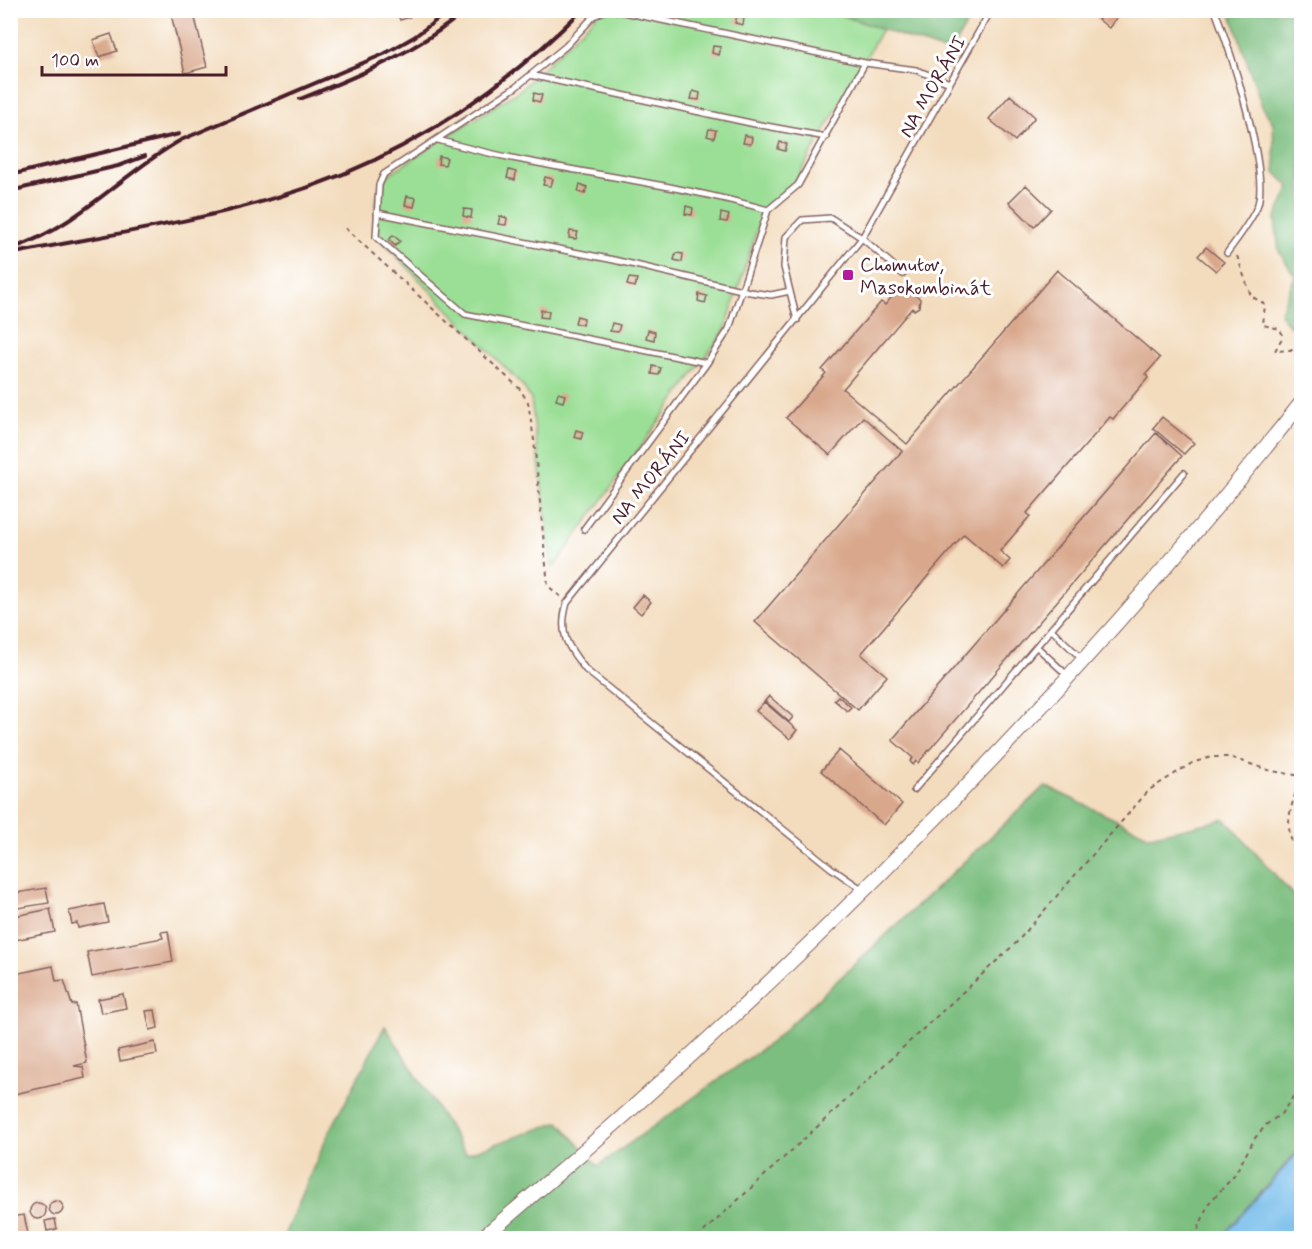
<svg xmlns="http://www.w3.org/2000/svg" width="1312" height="1249" font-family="Mynerve,sans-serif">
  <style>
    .green { fill: #9bdf96; stroke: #727f60; stroke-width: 1.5 }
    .forest { fill: #7cbe7f; stroke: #636e55; stroke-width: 1.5 }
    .water { fill: #71baea; stroke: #5e6c8a; stroke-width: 1.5 }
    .building { fill: #d9a88c }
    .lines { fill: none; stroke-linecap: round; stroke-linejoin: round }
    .service-casing { stroke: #85615e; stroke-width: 8 }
    .tertiary-casing { stroke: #85615e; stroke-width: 16 }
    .path { stroke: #85615e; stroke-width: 2; stroke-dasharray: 4.5 4.5; stroke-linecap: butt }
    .service { stroke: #fff; stroke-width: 5 }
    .tertiary { stroke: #fff; stroke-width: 14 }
    .rail { stroke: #4a1f2b; stroke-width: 4 }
    .poi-dot { fill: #b5179e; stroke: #fff; stroke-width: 2 }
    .labels { text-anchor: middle; stroke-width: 6; stroke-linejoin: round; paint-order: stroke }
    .street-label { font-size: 20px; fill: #4a1f2b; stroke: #fff }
    .poi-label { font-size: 20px; fill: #4a1f2b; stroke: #fff; text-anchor: start }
  </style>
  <rect width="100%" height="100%" fill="#fff"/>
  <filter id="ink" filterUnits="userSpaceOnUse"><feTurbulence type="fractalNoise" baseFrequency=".0167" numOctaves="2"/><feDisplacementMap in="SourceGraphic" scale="12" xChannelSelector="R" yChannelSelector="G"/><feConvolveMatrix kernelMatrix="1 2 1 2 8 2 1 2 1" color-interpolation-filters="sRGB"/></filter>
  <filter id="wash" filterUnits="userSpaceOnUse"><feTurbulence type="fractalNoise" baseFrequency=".008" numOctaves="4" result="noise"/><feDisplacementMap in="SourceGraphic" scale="24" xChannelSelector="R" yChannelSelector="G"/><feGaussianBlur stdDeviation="1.35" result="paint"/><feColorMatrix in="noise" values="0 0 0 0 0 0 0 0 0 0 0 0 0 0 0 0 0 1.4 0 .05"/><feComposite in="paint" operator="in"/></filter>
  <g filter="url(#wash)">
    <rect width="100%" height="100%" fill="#f3dcbd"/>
    <path class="green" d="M601 11H830L882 29 796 181 763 211 725 330 556 564 552 566 531 399 523 386 379 238 375 202 386 176 520 90Z"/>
    <path class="forest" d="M830 11H974L950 53Z
      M1230 11H1293L1301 25 1302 332 1298 335 1280 314 1295 276 1279 251 1275 219 1290 187 1275 172 1273 123 1262 106Z
      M1045 786 1150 836 1225 819 1301 904V1147L1221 1238H283L324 1143 385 1026 466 1154 559 1122 598 1166 774 1040Z"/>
    <path class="water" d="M1301 1147V1238H1221L1300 1150Z"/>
    <g id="blocks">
      <path class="building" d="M170 10H193L207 67 185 73Z
        M396 10H407L410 17 400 20Z
        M1087 10H1122L1109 28Z
        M737 16 744 18 743 25 735 23Z
        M111 34 117 51 99 57 93 40Z
        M713 46 721 47 719 55 712 53Z
        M693 91 700 93 699 100 691 99Z
        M534 93 542 95 540 102 533 100Z
        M1010 95 1035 117 1015 141 989 119Z
        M709 129 716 130 714 138 707 136Z
        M745 135 752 137 751 144 743 143Z
        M780 142 787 144 785 151 778 149Z
        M439 156 447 158 445 165 438 164Z
        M509 170 516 172 515 180 507 178Z
        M545 177 553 179 551 186 543 185Z
        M580 184 587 187 585 194 578 192Z
        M1026 185 1051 209 1034 227 1009 202Z
        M407 196 416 198 414 207 405 205Z
        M686 206 693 208 692 215 685 214Z
        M464 209 472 210 471 218 463 216Z
        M721 213 729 215 727 222 720 221Z
        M500 216 507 218 506 225 498 224Z
        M570 231 578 232 576 239 569 238Z
        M393 235 400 241 395 246 389 240Z
        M1206 247 1224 262 1216 271 1198 256Z
        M676 253 683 254 682 262 674 260Z
        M1057 270 1160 358 1146 374 1148 378 1113 419 1110 417 1027 513 1030 516 1000 551 1010 560 1003 568 964 534 861 654 887 676 858 710 755 622 902 451 863 417 830 455 786 418 826 373 822 370 881 302 885 305 900 287 902 289 905 287 920 299 919 307 914 310 912 308 843 389 907 444Z
        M629 278 637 279 635 287 627 285Z
        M699 294 707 296 705 303 698 301Z
        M541 310 549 311 548 318 540 317Z
        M577 316 584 318 582 325 575 323Z
        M612 323 620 325 618 332 610 331Z
        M648 330 655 332 654 340 646 338Z
        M653 366 661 368 659 375 652 374Z
        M558 393 565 395 563 402 556 400Z
        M1162 417 1194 443 1184 454 1153 428Z
        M576 430 583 432 581 439 574 437Z
        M1156 433 1182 456 918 763 916 761 913 765 910 761 913 758 892 740Z
        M643 595 651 602 641 614 633 607Z
        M769 696 793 717 789 722 765 701Z
        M838 696 851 707 847 711 834 700Z
        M764 702 797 730 790 739 756 711Z
        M839 750 902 804 884 825 821 771Z
        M46 888 49 903 12 909 10 894Z
        M104 904 108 922 78 928 77 923 72 924 69 911Z
        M50 909 55 932 10 941V917Z
        M168 931 173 962 92 977 87 952 163 938 161 932Z
        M53 966 56 981 64 980 72 1005 76 1004 87 1063 74 1066 83 1067 85 1078 10 1095V975Z
        M123 994 126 1008 101 1013 98 999Z
        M155 1010 158 1028 150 1030 146 1011Z
        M155 1042 157 1054 120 1061 118 1050Z
        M49 1208a7 7 0 1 1 14 0a7 7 0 1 1-14 0Z
        M30 1211a8 8 0 1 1 16 0a8 8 0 1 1-16 0Z
        M24 1215 28 1234 10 1238V1217Z
        M55 1219 57 1229 47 1231 45 1221Z"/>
    </g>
  </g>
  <g filter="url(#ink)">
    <use href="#blocks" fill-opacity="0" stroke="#85615e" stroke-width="1.5"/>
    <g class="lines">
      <defs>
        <path id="service" d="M606 10 594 16 566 46 516 87 384 174 379 185 376 237 465 314 707 363
          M1215 10C1229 47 1271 173 1257 207 1250 223 1237 239 1227 253
          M865 63 916 70 950 83
          M530 75 755 124 826 137
          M438 140C546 171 660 179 768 210
          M377 213 614 260 750 292 771 295 790 291
          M797 320 784 267 786 237 802 220 831 218 862 238 903 274
          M584 529 707 363 729 329 768 210 798 185 865 63 614 10
          M1052 630 1083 660
          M1037 647 1067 675
          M914 790 1184 473
          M863 890 831 868 586 670C567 646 558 634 567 603L862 238 991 10"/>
        <path id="tertiary" d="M482 1238C781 988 1059 708 1302 402"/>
      </defs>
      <use href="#service" class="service-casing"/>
      <use href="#tertiary" class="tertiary-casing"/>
      <path class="path" d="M345 228 519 388 528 402 534 440 548 586 561 597
        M1237 256 1251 296 1265 304 1263 325 1280 329 1283 336 1275 351 1290 350 1302 344
        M1301 776C1289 815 1281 826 1302 865
        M697 1238 1016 943 1149 790 1192 763 1211 757H1230L1271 771 1302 776
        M1195 1238 1208 1204 1234 1176 1255 1138 1267 1124 1281 1114 1302 1084"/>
      <use href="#service" class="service"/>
      <use href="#tertiary" class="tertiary"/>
      <path class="rail" d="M300 99C359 76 417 52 466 10
        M10 175 179 134
        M10 191 118 166 145 156
        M16 247C78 226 124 172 181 140L384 54 414 37 450 10
        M10 254C100 236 193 223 281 196 397 162 497 95 582 10"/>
    </g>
  </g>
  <rect class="poi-dot" x="842" y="269" width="12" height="12" rx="3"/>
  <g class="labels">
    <g class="street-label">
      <text transform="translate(932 86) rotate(-60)" y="7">NA MORÁNI</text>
      <text transform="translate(650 477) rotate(-51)" y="7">NA MORÁNI</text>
    </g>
    <g class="poi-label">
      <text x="860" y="271">Chomutov,<tspan x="860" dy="23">Masokombinát</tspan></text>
    </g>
  </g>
  <rect width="1312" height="1249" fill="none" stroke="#fff" stroke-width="36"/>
  <path d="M42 66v9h184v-9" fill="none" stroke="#4a1f2b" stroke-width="3"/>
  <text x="51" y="66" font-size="18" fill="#4a1f2b" stroke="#ffffff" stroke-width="4.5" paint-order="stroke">100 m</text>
</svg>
